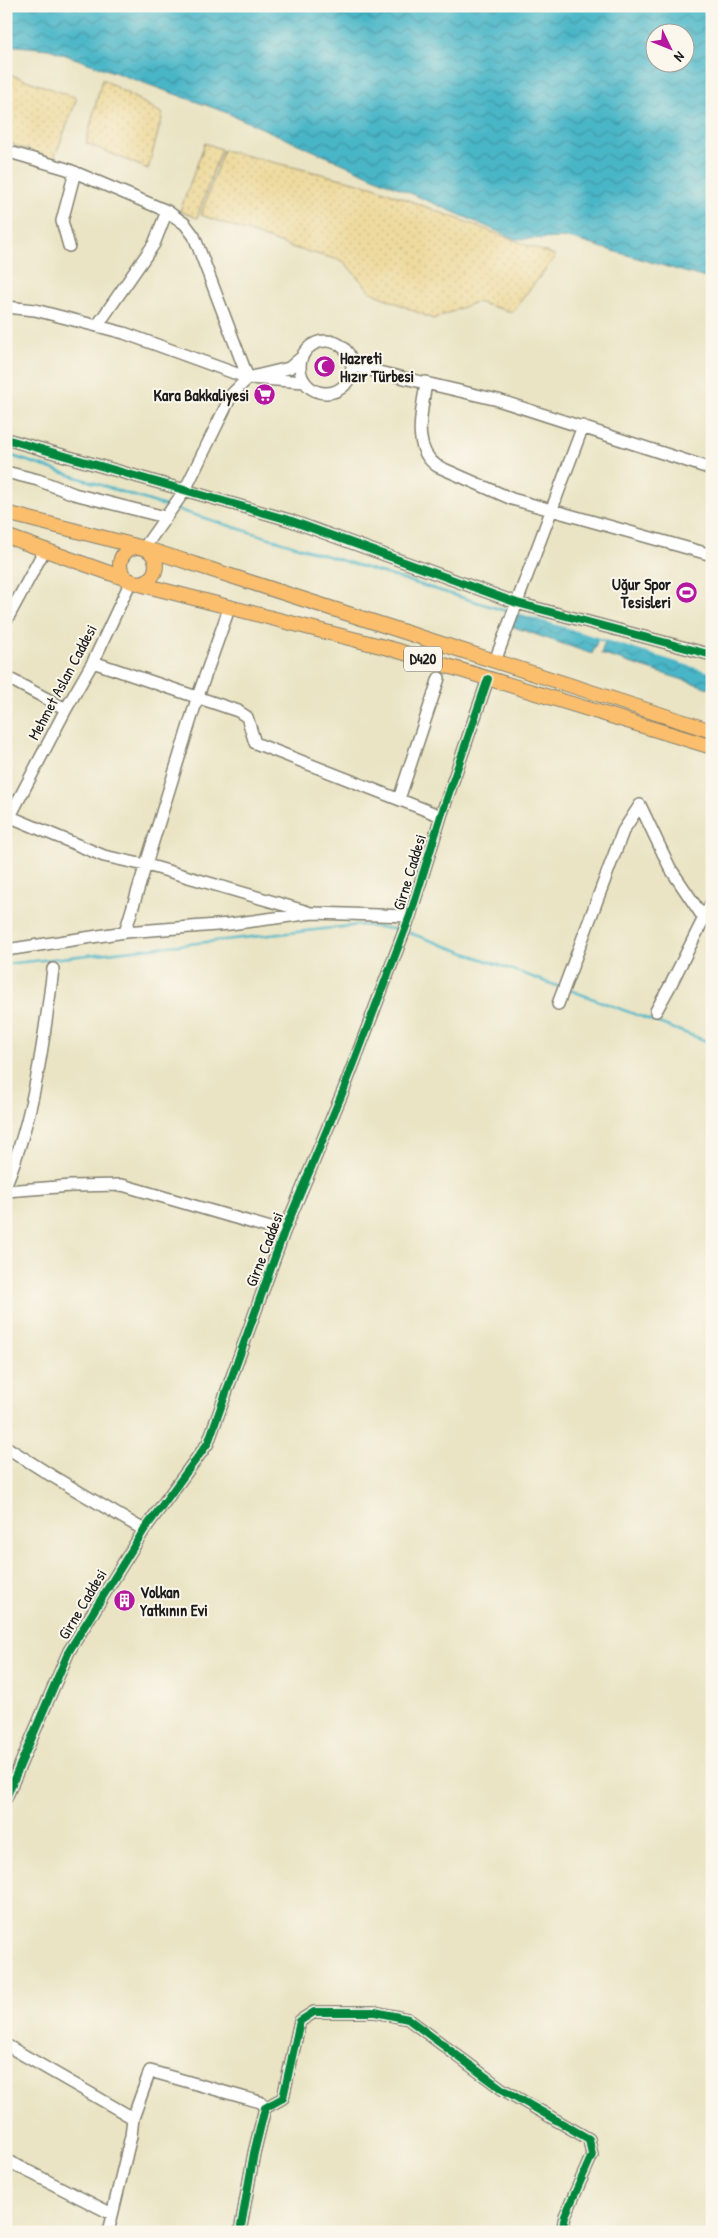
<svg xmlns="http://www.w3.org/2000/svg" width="718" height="2238" font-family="'Patrick Hand',sans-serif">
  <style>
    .sand { fill: url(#sand-dots); stroke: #857b5d }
    .water { fill: url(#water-waves); stroke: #336972; fill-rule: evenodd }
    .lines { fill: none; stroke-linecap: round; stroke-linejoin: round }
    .stream { stroke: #4ab6c7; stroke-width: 2.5 }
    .minor-casing { stroke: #838070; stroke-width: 14 }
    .major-casing { stroke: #838070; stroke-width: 16 }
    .minor { stroke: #fff; stroke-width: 11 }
    .major { stroke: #fabe6d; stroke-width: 14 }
    .cycleway-casing { stroke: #fbf7ec; stroke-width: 11 }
    .cycleway { stroke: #00873e; stroke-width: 8 }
    .labels { text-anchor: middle; stroke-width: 4; stroke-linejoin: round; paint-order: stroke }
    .shield { fill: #fbf7ec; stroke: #5f5e5a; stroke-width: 1 }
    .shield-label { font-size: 15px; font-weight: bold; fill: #1c1c1c }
    .poi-label { font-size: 16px; font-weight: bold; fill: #1c1c1c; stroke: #fbf7ec; text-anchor: start }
    .street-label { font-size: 16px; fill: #1c1c1c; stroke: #fbf7ec }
  </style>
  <defs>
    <pattern id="sand-dots" width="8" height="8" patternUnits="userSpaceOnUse" patternTransform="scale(1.25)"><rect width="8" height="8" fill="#eeda9e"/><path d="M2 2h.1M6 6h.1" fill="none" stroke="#ccba88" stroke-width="1.8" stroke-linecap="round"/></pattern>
    <pattern id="water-waves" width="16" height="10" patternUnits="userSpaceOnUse" patternTransform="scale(1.25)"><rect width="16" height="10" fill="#4ab6c7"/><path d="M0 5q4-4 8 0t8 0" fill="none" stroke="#3d93a1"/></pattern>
  </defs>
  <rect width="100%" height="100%" fill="#fbf7ec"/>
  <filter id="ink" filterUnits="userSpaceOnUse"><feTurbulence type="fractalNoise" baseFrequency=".02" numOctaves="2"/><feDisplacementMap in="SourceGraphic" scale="10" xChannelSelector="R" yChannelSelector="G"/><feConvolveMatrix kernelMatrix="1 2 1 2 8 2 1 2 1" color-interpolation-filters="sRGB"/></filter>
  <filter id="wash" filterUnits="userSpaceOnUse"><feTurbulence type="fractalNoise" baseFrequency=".0096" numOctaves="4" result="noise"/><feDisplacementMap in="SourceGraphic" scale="20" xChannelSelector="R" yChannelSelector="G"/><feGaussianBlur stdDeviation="1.12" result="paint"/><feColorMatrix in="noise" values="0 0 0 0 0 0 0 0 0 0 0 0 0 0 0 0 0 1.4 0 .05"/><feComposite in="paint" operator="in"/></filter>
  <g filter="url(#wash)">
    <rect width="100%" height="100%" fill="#eae4c4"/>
    <path class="sand" d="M6 73 77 98 54 159 6 142Z
      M102 79 163 114 148 169 86 143Z
      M205 143 221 149 197 218 180 211Z
      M223 150 371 186 556 256 512 312 476 302 433 319 371 292 343 261 294 248 201 215Z"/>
    <path class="water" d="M6 6H712V280L569 238 515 239 225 112 49 49 6 45ZM656 32H686V62H656Z
      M515 615 598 639 592 654 511 626Z
      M605 641 712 675V689L601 654Z"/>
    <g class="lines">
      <path class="stream" d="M6 454 168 507
        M175 509 509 612
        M517 614 712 674
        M407 932 560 987
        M6 964 360 925 402 930
        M567 989 712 1043"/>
    </g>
  </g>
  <g filter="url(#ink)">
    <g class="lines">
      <defs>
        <path id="minor" d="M6 151 67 169 167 211 185 224 194 236 248 378
          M69 246 62 221 75 172
          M6 307 35 310 124 333 248 378 305 382
          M97 326 154 244 167 211
          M300 367a26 26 0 1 1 52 0a26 26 0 1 1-52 0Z
          M353 366 498 400 712 469
          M426 382C423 409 410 447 437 466L512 499 712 555
          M6 439 289 520 517 603 712 655
          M6 472 38 480 74 494 165 517
          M144 548 185 490 232 394 248 378 289 368 302 357
          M6 621 45 549
          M495 661 583 426
          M93 662 238 711 247 717 255 743 441 816
          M6 677 66 709
          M399 799 439 678
          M640 805 670 868 703 917
          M6 815 104 856 154 867 308 912
          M7 822 66 709 93 662 131 581
          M125 932 198 696 230 606
          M6 950 125 932 230 924 313 913 410 916
          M558 1004 623 831 640 805
          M656 1011 671 984 712 902
          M6 1184C34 1116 44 1041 53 969
          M6 1191 71 1186 122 1185 284 1232
          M6 1447 52 1476 144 1530
          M6 1798 69 1651 144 1530 208 1443 284 1232 344 1089 410 916 441 816 488 679
          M6 2045 133 2118 131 2136 108 2232
          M133 2118 150 2071 260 2102 265 2108
          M6 2160 112 2214
          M240 2232 254 2153 265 2108 283 2098 300 2021 314 2012H375L408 2019 502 2089 589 2139 592 2155 565 2216 562 2232"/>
        <path id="major" d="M6 513 144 548 712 731
          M6 536 143 585 392 649 712 747
          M120 565a18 18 0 1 1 36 0a18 18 0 1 1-36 0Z"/>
      </defs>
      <use href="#minor" class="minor-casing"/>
      <use href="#major" class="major-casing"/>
      <use href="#minor" class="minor"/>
      <use href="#major" class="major"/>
      <defs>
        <path id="cycleway" d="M6 439 289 520 517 603 712 655
          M6 1798 69 1651 144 1530 208 1443 284 1232 344 1089 410 916 441 816 488 679
          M240 2232 254 2153 265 2108 283 2098 300 2021 314 2012H375L408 2019 502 2089 589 2139 592 2155 565 2216 562 2232"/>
      </defs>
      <use href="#cycleway" class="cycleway-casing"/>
      <use href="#cycleway" class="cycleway"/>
    </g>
  </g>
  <defs>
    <symbol id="mosque-disc" viewBox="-11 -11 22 22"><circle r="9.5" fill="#b5179e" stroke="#fbf7ec"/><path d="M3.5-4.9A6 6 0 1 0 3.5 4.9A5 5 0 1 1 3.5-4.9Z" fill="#fff"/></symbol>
    <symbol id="supermarket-disc" viewBox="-11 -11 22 22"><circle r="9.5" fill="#b5179e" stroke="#fbf7ec"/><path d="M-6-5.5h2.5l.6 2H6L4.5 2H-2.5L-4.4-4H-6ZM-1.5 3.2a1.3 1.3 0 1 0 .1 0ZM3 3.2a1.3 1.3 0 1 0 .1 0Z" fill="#fff"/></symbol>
    <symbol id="stadium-disc" viewBox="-11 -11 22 22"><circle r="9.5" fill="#b5179e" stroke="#fbf7ec"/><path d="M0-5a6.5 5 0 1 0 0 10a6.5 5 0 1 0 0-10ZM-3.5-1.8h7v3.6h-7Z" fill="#fff"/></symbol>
    <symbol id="building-disc" viewBox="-11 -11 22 22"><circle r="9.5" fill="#b5179e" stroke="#fbf7ec"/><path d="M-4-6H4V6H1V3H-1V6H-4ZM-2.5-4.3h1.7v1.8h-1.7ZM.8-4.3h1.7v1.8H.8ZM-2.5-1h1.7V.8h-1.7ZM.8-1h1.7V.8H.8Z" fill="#fff"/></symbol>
  </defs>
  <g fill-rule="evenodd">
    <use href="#mosque-disc" x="312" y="354" width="25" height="25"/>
    <use href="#supermarket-disc" x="252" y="382" width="25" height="25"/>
    <use href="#stadium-disc" x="674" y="580" width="25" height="25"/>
    <use href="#building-disc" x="112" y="1588" width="25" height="25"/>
  </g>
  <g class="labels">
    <rect class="shield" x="404" y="646.5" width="38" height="25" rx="4"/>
    <g class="shield-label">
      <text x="423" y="664">D420</text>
    </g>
    <g class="poi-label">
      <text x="340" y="364">Hazreti<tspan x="340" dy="18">Hızır Türbesi</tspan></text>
      <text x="249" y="401" text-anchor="end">Kara Bakkaliyesi</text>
      <text x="671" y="590" text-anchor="end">Uğur Spor<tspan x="671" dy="18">Tesisleri</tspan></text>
      <text x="140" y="1598">Volkan<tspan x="140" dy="18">Yatkının Evi</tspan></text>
    </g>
    <g class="street-label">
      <text transform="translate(62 682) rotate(-62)" y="6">Mehmet Aslan Caddesi</text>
      <text transform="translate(409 872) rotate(-73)" y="6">Girne Caddesi</text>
      <text transform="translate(264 1249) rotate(-69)" y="6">Girne Caddesi</text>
      <text transform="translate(82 1604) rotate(-59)" y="6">Girne Caddesi</text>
    </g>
  </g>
  <rect width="718" height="2238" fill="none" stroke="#fbf7ec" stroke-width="25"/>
  <g transform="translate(670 48) rotate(133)"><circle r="24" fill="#fbf7ec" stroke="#a29f99"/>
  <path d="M0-4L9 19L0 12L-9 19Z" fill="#b5179e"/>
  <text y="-8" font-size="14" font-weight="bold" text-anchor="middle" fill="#1c1c1c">N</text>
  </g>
</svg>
